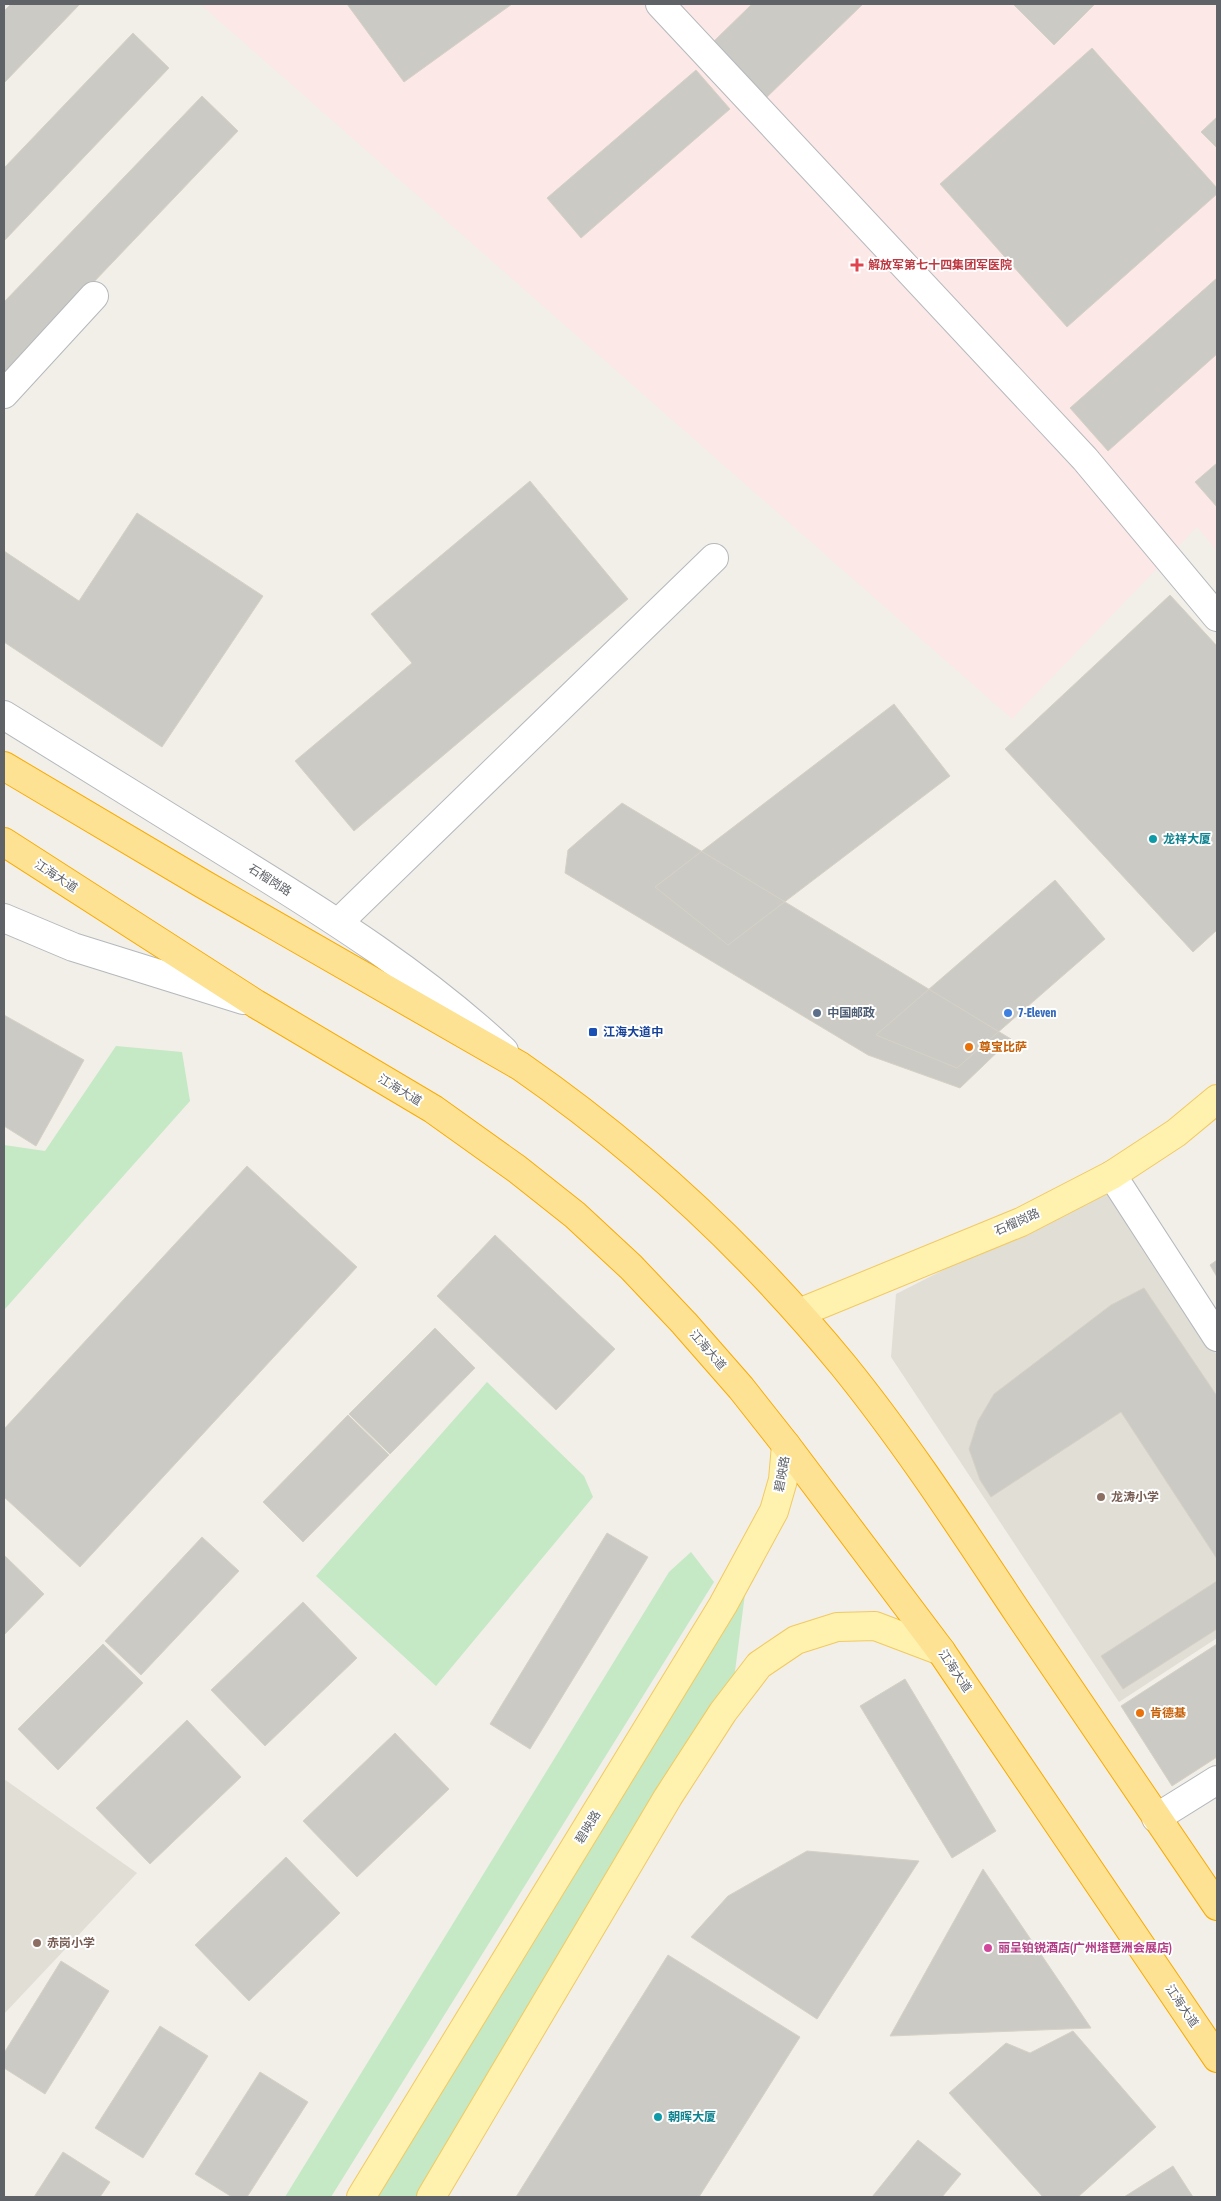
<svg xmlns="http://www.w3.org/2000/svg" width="1221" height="2201" font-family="'Asap Condensed','Noto Sans SC',sans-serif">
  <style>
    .education { fill: #e1ded6 }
    .medical { fill: #fce8e6 }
    .green { fill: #c5e8c5 }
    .building { fill: #cccac5; stroke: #d6d1c6 }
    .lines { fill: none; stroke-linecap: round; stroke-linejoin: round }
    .minor-casing { stroke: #b5b8bc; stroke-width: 30 }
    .major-casing { stroke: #f2c960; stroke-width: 30 }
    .highway-casing { stroke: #f9ab00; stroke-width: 30 }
    .minor { stroke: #fff; stroke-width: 28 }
    .major { stroke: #fff2af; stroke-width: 28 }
    .highway { stroke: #fde293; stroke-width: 28 }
    .health-dot { fill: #e0444e; stroke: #fff; stroke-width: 2 }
    .culture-dot { fill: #0f9aa8; stroke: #fff; stroke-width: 2 }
    .service-dot { fill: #5c6f8a; stroke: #fff; stroke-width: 2 }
    .shop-dot { fill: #3f7fe0; stroke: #fff; stroke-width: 2 }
    .transit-dot { fill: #1a4fb4; stroke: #fff; stroke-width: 2 }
    .food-dot { fill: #e8710a; stroke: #fff; stroke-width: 2 }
    .education-dot { fill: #8d6e63; stroke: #fff; stroke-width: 2 }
    .hotel-dot { fill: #d1479c; stroke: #fff; stroke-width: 2 }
    .labels { text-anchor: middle; stroke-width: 4; stroke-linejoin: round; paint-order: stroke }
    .health-label { font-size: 12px; font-weight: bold; fill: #be3a42; stroke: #fff; text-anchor: start }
    .culture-label { font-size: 12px; font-weight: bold; fill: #0d838f; stroke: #fff; text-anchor: start }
    .street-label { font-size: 12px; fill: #5f6368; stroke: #fff }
    .service-label { font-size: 12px; font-weight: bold; fill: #4e5e75; stroke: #fff; text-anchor: start }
    .shop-label { font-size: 12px; font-weight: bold; fill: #366cbe; stroke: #fff; text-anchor: start }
    .transit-label { font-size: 12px; font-weight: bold; fill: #164399; stroke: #fff; text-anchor: start }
    .food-label { font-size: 12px; font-weight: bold; fill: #c56008; stroke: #fff; text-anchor: start }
    .education-label { font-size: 12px; font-weight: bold; fill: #785e54; stroke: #fff; text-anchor: start }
    .hotel-label { font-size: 12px; font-weight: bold; fill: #b23c85; stroke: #fff; text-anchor: start }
  </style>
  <rect width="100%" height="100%" fill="#f1efe8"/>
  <path class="education" d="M1105 1188 1217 1355V1638L1119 1702 891 1357 896 1294Z
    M4 1779 137 1873 4 2014Z"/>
  <path class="medical" d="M200 4H1217V551L1197 527 1012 719Z"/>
  <path class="green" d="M116 1046 182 1052 190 1101 4 1310V1145L45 1151Z
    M487 1382 584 1476 593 1497 436 1686 316 1576Z
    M691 1552 714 1582 331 2197H285L669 1572Z
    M746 1586 734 1679 420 2197H372Z"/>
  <path class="building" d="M11 4H80L4 83V11Z
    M347 4H512L404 82Z
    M752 4H863L766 98 712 43Z
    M1013 4H1095L1054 45Z
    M133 33 169 68 4 241V168Z
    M1092 48 1217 188V194L1067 327 940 184Z
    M696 70 730 109 581 238 547 198Z
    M202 96 238 131 7 373 4 370V302Z
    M1217 117V148L1201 132Z
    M1217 278V354L1108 451 1070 408Z
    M1217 463V507L1195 482Z
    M530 481 628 599 354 831 295 761 412 663 371 614Z
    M137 513 263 596 162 747 4 642V551L79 601Z
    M1170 595 1217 646V930L1193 952 1005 749Z
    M894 704 950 776 728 945 655 887Z
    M622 803 1011 1039 960 1088 868 1055 565 873 568 850Z
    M1055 880 1105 939 957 1068 876 1035Z
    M4 1015 84 1060 36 1146 4 1126Z
    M247 1166 357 1267 80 1567 4 1497V1429Z
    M495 1235 615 1349 556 1410 437 1296Z
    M1217 1260V1277L1210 1265Z
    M1144 1288 1217 1396V1559L1121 1412 991 1497 980 1480 969 1449 978 1421 994 1394 1111 1305Z
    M435 1328 475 1368 390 1454 349 1414Z
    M348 1415 389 1455 303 1542 263 1502Z
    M607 1533 648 1557 530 1749 490 1724Z
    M202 1537 239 1571 141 1675 105 1641Z
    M4 1555 44 1594 4 1635Z
    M1217 1581V1629L1123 1689 1101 1656Z
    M303 1602 357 1658 265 1746 211 1690Z
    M103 1644 143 1683 58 1770 18 1729Z
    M1217 1644V1757L1172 1786 1121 1706Z
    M905 1679 996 1831 952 1858 860 1706Z
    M187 1720 241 1777 150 1864 96 1808Z
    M395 1733 449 1789 357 1877 303 1821Z
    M807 1851 919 1861 817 2019 691 1937 728 1896Z
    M286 1857 340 1913 249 2001 195 1945Z
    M983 1869 1091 2028 890 2036Z
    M668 1955 800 2037 699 2197H516Z
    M61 1961 109 1991 45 2094 4 2068V2053Z
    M160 2026 208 2056 143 2158 95 2128Z
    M1073 2031 1156 2127 1078 2197H1043L949 2093 1006 2043 1030 2053Z
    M260 2072 308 2102 247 2197H232L195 2174Z
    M918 2140 961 2174 942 2197H872Z
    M63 2152 110 2182 100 2197H34Z
    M1173 2166 1193 2197H1124Z"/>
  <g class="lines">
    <defs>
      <path id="minor" d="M660 4 1085 459 1217 617
        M4 394 94 296
        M4 715C82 763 160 812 238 860 332 918 424 976 504 1051
        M4 918 73 947 243 1000
        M338 923 714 558
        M1112 1175 1217 1337
        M1156 1818 1217 1780"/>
      <path id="major" d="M799 1313 1021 1222 1112 1175 1176 1133 1217 1099
        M361 2197 723 1605 774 1511 783 1480 786 1445
        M431 2197 668 1797 723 1712 759 1665 796 1640 837 1627 875 1626 941 1651"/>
      <path id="highway" d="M4 766 203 884 520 1066C641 1150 750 1252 843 1365 907 1444 962 1529 1018 1613 1084 1711 1150 1809 1217 1906
        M4 842 256 1004 433 1109 517 1169 575 1215 631 1267 684 1323 741 1388 786 1445 941 1651 1217 2058"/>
    </defs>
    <use href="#minor" class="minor-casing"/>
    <use href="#major" class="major-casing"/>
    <use href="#highway" class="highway-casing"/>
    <use href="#minor" class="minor"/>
    <use href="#major" class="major"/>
    <use href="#highway" class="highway"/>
  </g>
  <path class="health-dot" d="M854.5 257.5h5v5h5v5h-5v5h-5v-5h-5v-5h5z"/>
  <g class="culture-dot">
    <circle cx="1153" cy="839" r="5"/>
    <circle cx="658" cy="2117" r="5"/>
  </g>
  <circle class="service-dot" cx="817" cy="1013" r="5"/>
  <circle class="shop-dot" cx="1008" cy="1013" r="5"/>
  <rect class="transit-dot" x="588" y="1027" width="10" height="10" rx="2.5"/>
  <g class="food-dot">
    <circle cx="969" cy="1047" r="5"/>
    <circle cx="1140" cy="1713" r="5"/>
  </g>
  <g class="education-dot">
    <circle cx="1101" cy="1497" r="5"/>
    <circle cx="37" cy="1943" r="5"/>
  </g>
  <circle class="hotel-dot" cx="988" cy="1948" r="5"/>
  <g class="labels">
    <g class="health-label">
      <text x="868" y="269">解放军第七十四集团军医院</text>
    </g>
    <g class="culture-label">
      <text x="1163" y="843">龙祥大厦</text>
      <text x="668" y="2121">朝晖大厦</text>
    </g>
    <g class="street-label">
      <text transform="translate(56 876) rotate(33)" y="4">江海大道</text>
      <text transform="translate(270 880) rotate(32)" y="4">石榴岗路</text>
      <text transform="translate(400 1090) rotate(31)" y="4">江海大道</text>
      <text transform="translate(1017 1222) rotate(-24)" y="4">石榴岗路</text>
      <text transform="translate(708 1350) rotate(49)" y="4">江海大道</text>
      <text transform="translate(782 1474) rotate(-80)" y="4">碧映路</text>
      <text transform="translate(955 1671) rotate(56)" y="4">江海大道</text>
      <text transform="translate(588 1827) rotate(-58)" y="4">碧映路</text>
      <text transform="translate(1182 2006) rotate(56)" y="4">江海大道</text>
    </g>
    <g class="service-label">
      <text x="827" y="1017">中国邮政</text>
    </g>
    <g class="shop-label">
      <text x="1018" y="1017">7-Eleven</text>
    </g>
    <g class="transit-label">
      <text x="603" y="1036">江海大道中</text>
    </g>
    <g class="food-label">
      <text x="979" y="1051">尊宝比萨</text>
      <text x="1150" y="1717">肯德基</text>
    </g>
    <g class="education-label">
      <text x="1111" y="1501">龙涛小学</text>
      <text x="47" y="1947">赤岗小学</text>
    </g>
    <g class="hotel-label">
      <text x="998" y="1952">丽呈铂锐酒店(广州塔琶洲会展店)</text>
    </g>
  </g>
  <rect width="1221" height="2201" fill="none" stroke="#5f6368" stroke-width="10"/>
</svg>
